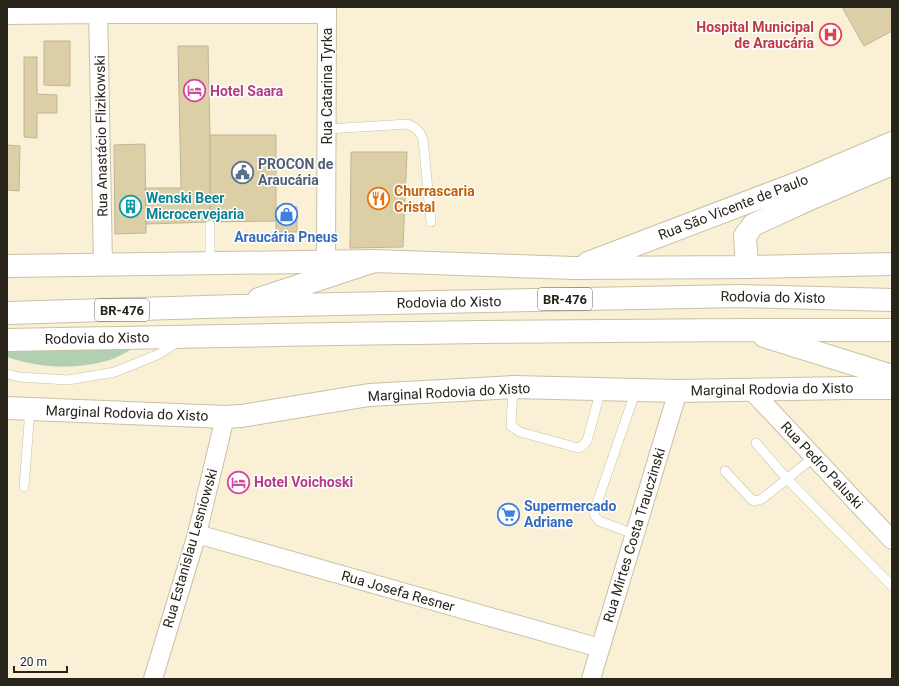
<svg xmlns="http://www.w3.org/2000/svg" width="899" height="686" font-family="Roboto,sans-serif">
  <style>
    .green { fill: #b3cfb1 }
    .building { fill: #dccfa5; stroke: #beb69c }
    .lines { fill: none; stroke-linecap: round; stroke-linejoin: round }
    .service-casing { stroke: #c9c1a7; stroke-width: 10 }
    .minor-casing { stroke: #c9c1a7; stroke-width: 20 }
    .secondary-casing { stroke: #c9c1a7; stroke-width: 24 }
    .trunk-casing { stroke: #c9c1a7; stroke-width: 24 }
    .service { stroke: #fff; stroke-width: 9 }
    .minor { stroke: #fff; stroke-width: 18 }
    .secondary { stroke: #fff; stroke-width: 22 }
    .trunk { stroke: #fff; stroke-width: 22 }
    .labels { text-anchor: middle; stroke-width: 3; stroke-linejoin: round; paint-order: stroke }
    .shield { fill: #fff; stroke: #69665f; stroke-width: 1 }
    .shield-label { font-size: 13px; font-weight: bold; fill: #29251b }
    .health-label { font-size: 14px; font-weight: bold; fill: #be3a42; stroke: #fff; text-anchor: end }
    .street-label { font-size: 14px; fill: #29251b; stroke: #fff }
    .hotel-label { font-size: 14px; font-weight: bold; fill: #b23c85; stroke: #fff; text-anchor: start }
    .service-label { font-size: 14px; font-weight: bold; fill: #4e5e75; stroke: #fff; text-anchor: start }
    .food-label { font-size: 14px; font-weight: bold; fill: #c56008; stroke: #fff; text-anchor: start }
    .culture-label { font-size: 14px; font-weight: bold; fill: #0d838f; stroke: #fff; text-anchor: start }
    .shop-label { font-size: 14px; font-weight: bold; fill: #366cbe; stroke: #fff }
  </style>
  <rect width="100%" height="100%" fill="#f9f0d5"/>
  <path class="green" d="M137 346C128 351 116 359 106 361 74 370 39 368 7 357V349Z"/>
  <path class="building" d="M842 7H890L892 11V31L864 46Z
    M44 41H70V86L44 85Z
    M178 46H208L210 135V222L146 224 145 188H181Z
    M24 57H37V94L57 95V113H37V138L24 137Z
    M210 135H276V221L210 222Z
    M145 144 146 233 115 234 114 145Z
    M7 145 20 146 19 191 7 190Z
    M351 152H407L403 247 350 248Z
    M297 207V232H276V208Z"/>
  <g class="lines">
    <defs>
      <path id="service" d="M327 129 408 124C416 128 420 131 423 139L431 222
        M210 225V263
        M7 374 19 377 68 380 115 372 159 354 178 342
        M513 387 511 426 520 432 578 448 581 447 587 441 601 389
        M756 443 787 479 892 586
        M725 471 752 500 755 501 762 499 814 457
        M24 487 30 409
        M634 534 599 521 595 516 594 512 636 390"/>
      <path id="minor" d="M98 7 103 265
        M7 15 98 14H327
        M326 262 327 7
        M751 390 892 540
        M197 534 600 648
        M153 679 197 534 225 417
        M591 679 678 391"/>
      <path id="secondary" d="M588 263 798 183 892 143
        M7 266 374 261 574 268 747 267 892 264
        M747 267 745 236 753 225 805 201 892 164
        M7 408 225 417 241 416 369 395 513 387 678 391 848 388H892"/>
      <path id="trunk" d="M259 299 374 261
        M7 313 238 306 740 296 892 300
        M764 336 892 376
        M7 340C302 334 597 329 892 330"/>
    </defs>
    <use href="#service" class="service-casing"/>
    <use href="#minor" class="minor-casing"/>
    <use href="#secondary" class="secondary-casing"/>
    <use href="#trunk" class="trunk-casing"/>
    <use href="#service" class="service"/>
    <use href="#minor" class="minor"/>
    <use href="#secondary" class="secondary"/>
    <use href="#trunk" class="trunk"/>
  </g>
  <defs>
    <symbol id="hospital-ring" viewBox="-11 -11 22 22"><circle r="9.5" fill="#fff" stroke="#e0444e" stroke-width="1.5"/><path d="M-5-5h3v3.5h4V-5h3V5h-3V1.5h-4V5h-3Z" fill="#e0444e"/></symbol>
    <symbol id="hotel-ring" viewBox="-11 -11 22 22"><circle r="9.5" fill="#fff" stroke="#d1479c" stroke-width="1.5"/><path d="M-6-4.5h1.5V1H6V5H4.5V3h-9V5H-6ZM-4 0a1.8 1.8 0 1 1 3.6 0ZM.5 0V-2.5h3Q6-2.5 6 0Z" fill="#d1479c"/></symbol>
    <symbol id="civic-ring" viewBox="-11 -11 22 22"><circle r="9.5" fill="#fff" stroke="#5c6f8a" stroke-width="1.5"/><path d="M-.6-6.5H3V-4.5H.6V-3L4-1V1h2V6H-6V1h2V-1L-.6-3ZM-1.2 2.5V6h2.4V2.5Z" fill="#5c6f8a"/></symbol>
    <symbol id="restaurant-ring" viewBox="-11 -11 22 22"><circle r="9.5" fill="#fff" stroke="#e8710a" stroke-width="1.5"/><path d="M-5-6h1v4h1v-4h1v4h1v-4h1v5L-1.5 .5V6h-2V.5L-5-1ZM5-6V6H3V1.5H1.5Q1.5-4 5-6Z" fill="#e8710a"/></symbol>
    <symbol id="building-ring" viewBox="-11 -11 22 22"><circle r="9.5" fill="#fff" stroke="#0f9aa8" stroke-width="1.5"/><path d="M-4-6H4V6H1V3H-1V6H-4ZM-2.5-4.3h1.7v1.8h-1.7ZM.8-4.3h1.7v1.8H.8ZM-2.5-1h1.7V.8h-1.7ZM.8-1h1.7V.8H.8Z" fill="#0f9aa8"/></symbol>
    <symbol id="shop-ring" viewBox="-11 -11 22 22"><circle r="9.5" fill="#fff" stroke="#3f7fe0" stroke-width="1.5"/><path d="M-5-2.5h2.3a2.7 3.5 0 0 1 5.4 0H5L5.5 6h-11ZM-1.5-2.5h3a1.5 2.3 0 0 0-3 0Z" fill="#3f7fe0"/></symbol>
    <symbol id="supermarket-ring" viewBox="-11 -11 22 22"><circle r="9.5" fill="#fff" stroke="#3f7fe0" stroke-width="1.5"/><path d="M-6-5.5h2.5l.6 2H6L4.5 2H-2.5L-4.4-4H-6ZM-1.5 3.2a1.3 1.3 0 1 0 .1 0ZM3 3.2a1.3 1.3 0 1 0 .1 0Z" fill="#3f7fe0"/></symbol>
  </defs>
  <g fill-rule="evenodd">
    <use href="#hospital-ring" x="818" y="22" width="25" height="25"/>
    <use href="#hotel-ring" x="182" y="78" width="25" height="25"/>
    <use href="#civic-ring" x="230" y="160" width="25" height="25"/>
    <use href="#restaurant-ring" x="366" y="186" width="25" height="25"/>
    <use href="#building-ring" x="118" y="194" width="25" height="25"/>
    <use href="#shop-ring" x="274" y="202" width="25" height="25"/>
    <use href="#hotel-ring" x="226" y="470" width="25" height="25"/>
    <use href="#supermarket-ring" x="496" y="502" width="25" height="25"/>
  </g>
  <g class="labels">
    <g class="shield">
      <rect x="538" y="288" width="54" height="22" rx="3"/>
      <rect x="95" y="299" width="54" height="22" rx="3"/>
    </g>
    <g class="shield-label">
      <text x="565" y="304">BR-476</text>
      <text x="122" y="315">BR-476</text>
    </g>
    <g class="health-label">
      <text x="814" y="32">Hospital Municipal<tspan x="814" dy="16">de Araucária</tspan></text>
    </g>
    <g class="street-label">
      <text transform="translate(327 86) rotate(-90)" y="5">Rua Catarina Tyrka</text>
      <text transform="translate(101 136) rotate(-91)" y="5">Rua Anastácio Flizikowski</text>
      <text transform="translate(733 207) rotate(-21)" y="5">Rua São Vicente de Paulo</text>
      <text transform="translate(773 297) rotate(1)" y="5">Rodovia do Xisto</text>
      <text transform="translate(449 302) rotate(-1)" y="5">Rodovia do Xisto</text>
      <text transform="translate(97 338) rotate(-1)" y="5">Rodovia do Xisto</text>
      <text transform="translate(772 389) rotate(-1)" y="5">Marginal Rodovia do Xisto</text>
      <text transform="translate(449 392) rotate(-3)" y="5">Marginal Rodovia do Xisto</text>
      <text transform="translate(127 413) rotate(2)" y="5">Marginal Rodovia do Xisto</text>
      <text transform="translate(822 465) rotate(47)" y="5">Rua Pedro Paluski</text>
      <text transform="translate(634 535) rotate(-73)" y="5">Rua Mirtes Costa Trauczinski</text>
      <text transform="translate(190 548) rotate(-74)" y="5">Rua Estanislau Lesniowski</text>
      <text transform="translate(398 591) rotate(16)" y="5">Rua Josefa Resner</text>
    </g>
    <g class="hotel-label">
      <text x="210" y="96">Hotel Saara</text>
      <text x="254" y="487">Hotel Voichoski</text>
    </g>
    <g class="service-label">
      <text x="258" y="169">PROCON de<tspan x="258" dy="16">Araucária</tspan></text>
    </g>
    <g class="food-label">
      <text x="394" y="196">Churrascaria<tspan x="394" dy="16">Cristal</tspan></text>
    </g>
    <g class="culture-label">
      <text x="146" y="203">Wenski Beer<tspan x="146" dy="16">Microcervejaria</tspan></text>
    </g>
    <g class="shop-label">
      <text x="286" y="242">Araucária Pneus</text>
      <text x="524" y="511" text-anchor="start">Supermercado<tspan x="524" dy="16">Adriane</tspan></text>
    </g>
  </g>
  <rect width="899" height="686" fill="none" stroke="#29251b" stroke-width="16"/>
  <path d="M14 666v6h53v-6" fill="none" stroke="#29251b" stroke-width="2"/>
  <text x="20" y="666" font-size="12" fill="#29251b" stroke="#ffffff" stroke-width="3" paint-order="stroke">20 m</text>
</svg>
